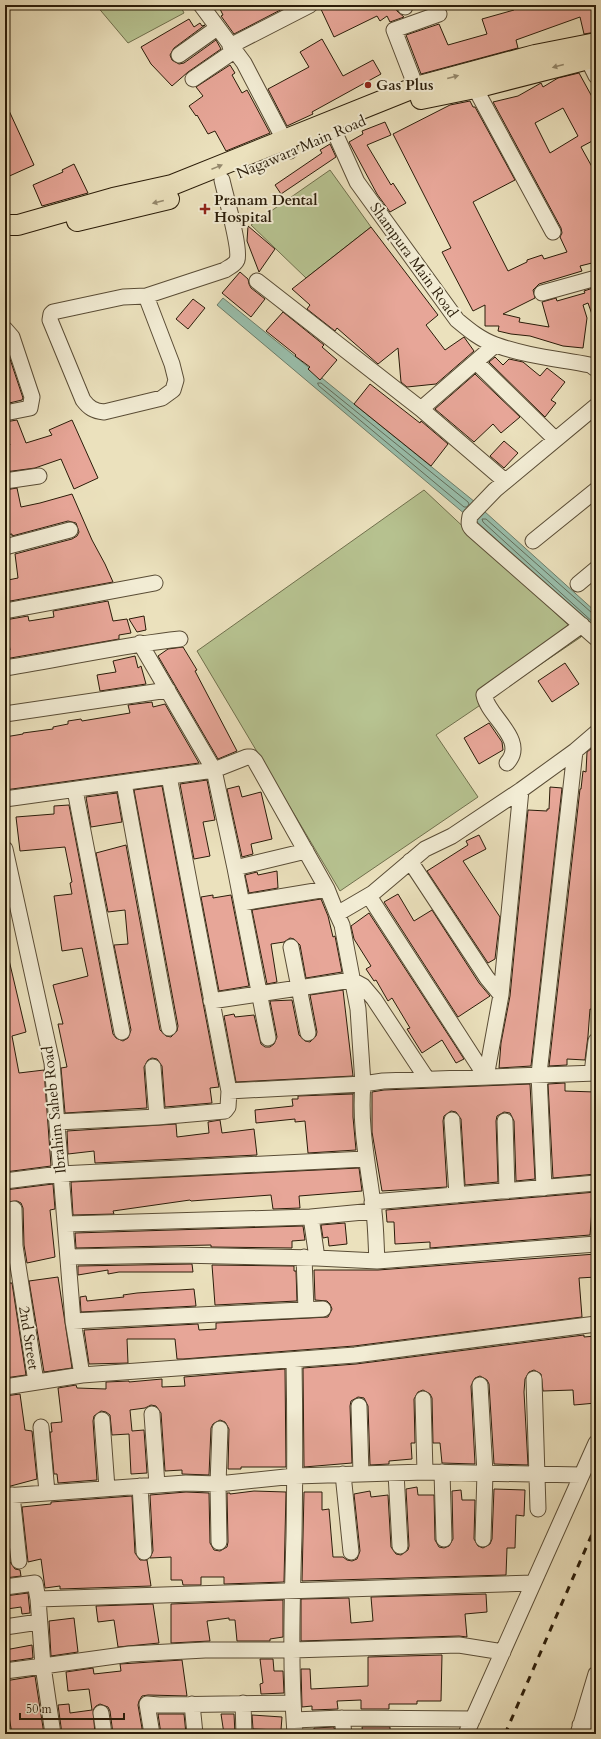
<svg xmlns="http://www.w3.org/2000/svg" width="601" height="1739" font-family="Cardo,serif">
  <style>
    .green { fill: #b7c391; stroke: #70704d }
    .water { fill: #99beab; stroke: #6d7d6a }
    .lines { fill: none; stroke-linecap: round; stroke-linejoin: round }
    .shore { stroke: #626d5a; stroke-width: 1 }
    .building { fill: #e7a698; stroke: #2a1c09; fill-rule: evenodd }
    .minor-casing { stroke: #5a4d36; stroke-width: 17 }
    .major-casing { stroke: #2a1c09; stroke-width: 22 }
    .minor { stroke: #f2ecd4; stroke-width: 15 }
    .major { stroke: #ebe1bd; stroke-width: 20 }
    .rail { stroke: #2a1c09; stroke-width: 3; stroke-dasharray: 7 7; stroke-linecap: butt }
    .oneway { fill: #94886c }
    .poi-dot { fill: #8f2418; stroke: #f2ecd4; stroke-width: 1.5 }
    .labels { text-anchor: middle; stroke-width: 4; stroke-linejoin: round; paint-order: stroke }
    .poi-label { font-size: 15px; font-weight: bold; fill: #2a1c09; stroke: #f2ecd4; text-anchor: start }
    .street-label { font-size: 15px; fill: #2a1c09; stroke: #f2ecd4 }
  </style>
  <rect width="100%" height="100%" fill="#ebe1bd"/>
  <filter id="stains"><feTurbulence type="fractalNoise" baseFrequency=".005" numOctaves="4"/><feColorMatrix values="0 0 0 0 .2 0 0 0 0 .09 0 0 0 0 .02 0 0 0 .5 -.17"/></filter>
  <radialGradient id="worn" r=".72"><stop offset=".6" stop-color="#630" stop-opacity="0"/><stop offset="1" stop-color="#630" stop-opacity=".3"/></radialGradient>
  <path class="green" d="M96 5H180L184 13 128 43Z
    M330 170 371 227 306 278 251 225Z
    M424 490 581 637 436 735 478 797 340 891 197 651Z"/>
  <path class="water" d="M223 298 475 502 466 515 217 305Z
    M484 511 596 612V631L476 521Z"/>
  <g class="lines">
    <path class="shore" d="M318 383H321L468 502 469 504 467 507H464L319 386Z
      M596 614 592 613 486 519H482L483 522 596 625"/>
  </g>
  <path class="building" d="M218 5H290L234 34 221 16 223 15Z
    M319 5H395L397 11 404 17 390 22 387 16 380 21 377 16 334 37Z
    M511 5H596V32L584 34 580 17 516 40 518 48 421 74 406 35 439 24 448 45 487 34 482 19 514 10Z
    M189 19 194 27 200 23 202 26 205 25 174 48 170 55 172 60 179 64 184 63 216 40 221 49 188 72 172 86 151 64 141 47Z
    M322 39 343 76 373 60 381 74 312 112 313 114 287 126 268 89 309 67 300 52Z
    M230 65 235 73 232 75 242 93 247 90 270 133 226 151 215 131 208 134 197 115 196 116 189 106 203 96 196 87Z
    M579 73 596 104V139L581 147 596 174V262L580 266 582 271 539 284 533 290 535 298 503 314 520 318 519 322 549 327 542 302 556 298 557 301 585 293 584 291 596 287V320H594L588 303 583 305 587 318 583 348 563 346 530 336 511 334 498 331 499 326H485V305L473 311 442 252 451 248 393 134 450 105 470 101 473 107H475L515 180 473 202 508 271 527 262V260L542 255 544 259 567 252 560 237 562 233 561 228 493 102 518 96 541 83 543 87 558 78ZM563 108 578 136 550 153 535 123Z
    M5 102 34 165 5 178Z
    M385 122 391 135 367 145 391 185 393 183 406 203 390 212 377 194 349 142 363 134 362 131Z
    M330 144 336 157 281 194 275 185 322 153 320 150Z
    M74 164 88 193 42 206 33 185 63 172 62 170Z
    M248 226 275 249 259 272 247 241Z
    M371 227 438 315 426 325 445 350 464 337 474 351 436 384 407 387 401 382 398 348 378 364 337 328 335 331 307 309 310 305 292 289Z
    M240 272 248 279 249 284 251 288 265 299 251 317 222 293Z
    M193 299 205 308 188 329 176 319Z
    M283 312 324 345 322 347 337 360 320 380 308 369 310 367 295 356 296 355 266 331Z
    M5 344 23 398 22 400 5 404Z
    M495 357 503 365 509 359 523 362 540 376 547 368 565 382 551 400 556 403 545 417 489 362Z
    M475 374 520 417 501 433 493 424 474 442 435 409Z
    M370 384 420 423 421 421 448 444 431 466 354 404Z
    M17 420 26 443 52 435 49 430 72 420 98 478 74 489 61 459 35 468 5 472V446L10 445 5 433V422Z
    M504 441 518 453 504 468 490 456Z
    M17 488 21 507 40 503 72 494 92 540 105 564 113 582 5 602V588L9 587 8 580 18 578 15 554 72 539 77 536 79 532 76 523 68 521 12 536V534L5 535V490Z
    M108 601 113 621 127 619 131 633 119 635V639L5 659V650H10L5 620 28 616 29 621 54 617 53 611Z
    M144 616 146 630 137 632 129 619Z
    M183 647 197 670 195 671 237 751 218 759 158 656 168 649Z
    M135 656 138 668 141 666 146 684 100 691 97 675 116 672 113 661Z
    M565 663 579 684 552 702 538 681Z
    M152 702 153 707 165 704 199 763 5 790V737L23 734V733L53 729V727L68 724V721L81 719 82 721 130 713 128 705Z
    M489 723 502 742 503 750 479 764 464 738Z
    M596 745V789L593 818 596 819 594 833H596L595 1010 590 1009 588 1036 585 1060 567 1059V1065L549 1066 580 789H581L583 771 586 772 587 752Z
    M207 780 215 820 203 822 210 856 194 859 180 784Z
    M162 786 219 1087 210 1088 212 1103 165 1107 162 1066 157 1059 152 1058 148 1060 144 1067 147 1108 65 1113 61 1068 67 1067 58 1024H63L53 985 88 976 82 948 62 951 54 896 72 894 70 883 72 882 65 847 20 851 16 817 54 814V806L69 805 113 1034 116 1038 123 1041 128 1038 131 1030 114 945 128 944 125 910 108 912 96 853 126 845 160 1030 166 1036 171 1037 177 1031 178 1026 134 790Z
    M239 786 242 797 261 792 272 839 251 844 253 854 242 857 227 789Z
    M550 787 562 788 531 1066 499 1068 501 1043 510 996 528 810 547 811V809H549Z
    M117 793 122 822 91 827 86 797Z
    M479 835 486 849 463 861 500 917 495 959 488 963 427 871 468 845 466 841Z
    M277 871 278 888 249 893 245 875 257 872 258 875Z
    M398 894 414 921 432 910 479 983 490 996 458 1017 384 902Z
    M213 895V898L231 895 249 986 219 991 201 897Z
    M321 899 328 916 333 937 335 936 342 972 306 978 300 945 294 939 290 938 284 942 271 944 277 982 267 984 252 910Z
    M369 913 464 1059 456 1063 442 1040 422 1053 407 1029 410 1028 392 998 388 1001 376 980 374 981 366 969 371 966 354 939 351 926Z
    M9 960 26 1032 12 1036 19 1073 44 1070 51 1166 5 1172V961Z
    M343 990 353 1076 236 1082 224 1016 234 1014 235 1017 254 1015 261 1044 265 1047H270L274 1044 277 1037 270 1001 292 1000 299 1035 305 1041 310 1042 316 1036 317 1032 310 995Z
    M565 1083V1091L595 1092 593 1123H596V1174L553 1178 548 1084Z
    M530 1084 535 1179 516 1181 514 1121 510 1113 504 1112 497 1116 496 1121 498 1182 465 1185 461 1119 456 1112 451 1111 444 1116 443 1121 447 1187 382 1191 372 1132V1092L384 1090Z
    M353 1094V1117L356 1150 308 1153 305 1121 295 1122V1119L256 1123 255 1110 293 1106 292 1099H298V1096Z
    M220 1120 222 1133 254 1129 257 1155 95 1163 94 1151 68 1154 67 1131 176 1124 177 1137 209 1133 208 1122Z
    M359 1168 362 1191 299 1196 300 1208 273 1209 271 1195 191 1201 190 1200 113 1211 114 1214 73 1215 71 1182Z
    M53 1184 55 1209 50 1210 55 1257 27 1263 24 1245 23 1208 21 1203 17 1201 5 1202V1190Z
    M596 1192V1210H592L590 1235 430 1248V1242L395 1244 394 1222H387L386 1210Z
    M5 1221 6 1247 9 1267 5 1268Z
    M345 1223 347 1244 329 1246 328 1237 323 1238 321 1225Z
    M303 1226 305 1240 292 1241V1248L211 1247V1245L76 1248 75 1233Z
    M596 1254V1277L579 1278 582 1317 354 1346 183 1359H177L175 1339H127L128 1363 89 1364 84 1330 198 1324 199 1330 216 1329V1323L328 1317 332 1309 330 1304 327 1301 315 1300 314 1270H378Z
    M192 1264 193 1272H119L108 1274V1270L78 1275V1266Z
    M212 1265 294 1266V1271H296L297 1301 215 1305Z
    M58 1277 72 1368 44 1372 29 1281Z
    M5 1283H12L26 1375 5 1378Z
    M194 1289 196 1306 81 1312 80 1297 86 1296 87 1301 124 1297 123 1295 137 1293Z
    M584 1335V1337L596 1336V1403L574 1405 573 1390 543 1391 541 1374 534 1370 529 1372 525 1379 524 1392 528 1465 494 1464 489 1384 487 1380 480 1376 475 1378 471 1386 475 1464 442 1463 440 1443H433L432 1398 430 1394 423 1390 418 1392 414 1399 415 1443H411L412 1459 389 1461V1464L370 1465 368 1406 364 1398 358 1397 351 1401 350 1406 352 1463 304 1467 303 1368 356 1364Z
    M285 1369 286 1467H241V1469H228L229 1429 225 1422 220 1420 213 1424 211 1428 209 1475 182 1474V1470L165 1471 161 1413 156 1406 151 1405 145 1408 130 1410 132 1431 144 1430 147 1473 131 1474 129 1434 112 1435 110 1415 106 1412 101 1411 94 1416 93 1421 97 1480 58 1483 57 1474H54L50 1432H52L51 1423 62 1422 58 1388 76 1385 77 1388 106 1389V1382L129 1381V1382L162 1379V1387L185 1386 184 1377Z
    M20 1394 25 1430 32 1431 37 1479 7 1487 5 1472V1430H7L5 1396Z
    M417 1487 418 1495H434L435 1540 439 1547 444 1548 449 1546 453 1539 452 1491 461 1490 462 1500H475L474 1539 478 1546 483 1548 490 1544 492 1539 494 1489 525 1490 524 1516 516 1515 515 1548H507L506 1575 302 1581 304 1492H322V1510L329 1509 333 1557H343L347 1560 352 1561 357 1559 360 1551 354 1494 370 1491 371 1497 388 1495 391 1547 396 1554 401 1555 408 1550 409 1546 406 1489Z
    M254 1491 286 1492 284 1582 224 1584V1577H201V1585H183L182 1580H171V1557L150 1558 153 1551 150 1495 186 1492 209 1493 210 1543 214 1550 220 1551 227 1547 228 1542 227 1493H230V1494Z
    M132 1496 135 1553 140 1560H147L151 1586 60 1589V1586L45 1588 41 1559 28 1562 22 1507 51 1504V1502Z
    M5 1514 10 1562 15 1569 20 1570 21 1576 5 1578Z
    M28 1593 30 1613 22 1614 21 1607 7 1609 5 1596Z
    M486 1594 487 1612 465 1614 467 1637 459 1636 301 1641V1599L349 1598 351 1623 373 1621 371 1597Z
    M283 1600V1637L270 1639V1641H237L235 1620H229V1618L207 1621 210 1641 171 1643V1604Z
    M153 1604 159 1643 118 1647 114 1620 98 1622 96 1606Z
    M74 1618 78 1652 51 1656 49 1621Z
    M32 1645 33 1658 5 1662V1650Z
    M442 1655 441 1701H417V1704H389V1709H361V1700L337 1701 338 1709 312 1710V1706L302 1707 301 1669H310L311 1689 368 1686V1657Z
    M260 1659H273L274 1671H283L284 1693 261 1694 260 1684 263 1683Z
    M182 1660 187 1696 148 1695 142 1696 139 1701 138 1705 143 1734H113L110 1711 108 1707 100 1704 96 1706 93 1710 95 1734H62L58 1705 69 1704 70 1713 92 1710 89 1689 68 1691 66 1672 93 1668 94 1674 121 1671 120 1664Z
    M35 1676 44 1734 43 1730 12 1734 5 1693V1681Z
    M158 1714H184L186 1734H161Z
    M221 1714H234L235 1734H224Z
    M252 1715 282 1717 281 1730 253 1729Z
    M334 1727 335 1734H314V1728Z
    M362 1727H390V1734H363Z"/>
  <g class="lines">
    <defs>
      <path id="minor" d="M201 5 244 63 290 151
        M404 5 405 7
        M230 46 310 5
        M179 55 217 28
        M587 58 596 76
        M193 79 234 51
        M416 87 394 30 439 14
        M475 88 553 232
        M330 122 357 182 457 320C469 330 481 340 496 345 526 356 559 359 590 365L596 369
        M257 281 421 409 505 481
        M542 293 596 278
        M146 296 172 364 176 380 173 390 162 398 104 412C94 411 89 408 83 400L50 320 51 314 53 312 123 297 146 296 225 270C229 267 235 265 237 260 241 249 225 194 222 180
        M5 329 12 337 32 397 30 408 5 413
        M477 363 555 439
        M596 406 495 490 470 516C469 522 468 525 472 529L596 638
        M421 409 495 345
        M5 481 39 476
        M533 541 596 490
        M5 547 70 530
        M578 584 596 569
        M5 611 155 583
        M5 668C64 659 121 645 180 639
        M5 714 168 690
        M507 763C528 740 488 717 484 695L582 625
        M124 783 169 1028
        M75 790 122 1032
        M5 799 214 770 140 643
        M5 849 52 1063 73 1321 82 1375
        M410 861 487 978 501 995
        M235 868 306 851
        M369 896 486 1077
        M242 903 327 889
        M291 947 308 1033
        M211 1001 352 980 363 986 374 999 427 1079
        M268 1038 235 868 214 770 247 757H251L255 761 327 889 337 914
        M153 1067 157 1117
        M592 1073 596 1041
        M596 1073 383 1081 363 1084C359 1129 369 1168 374 1212 376 1228 376 1245 377 1261L596 1244
        M486 1077 501 995 521 790
        M229 1091 363 1084 358 1009 342 925 337 914 373 893 425 849 452 836 521 790 575 751 596 733
        M452 1120 457 1195
        M505 1121 507 1191
        M57 1122 157 1117 225 1111 228 1107 229 1091 169 776
        M5 1181 60 1174 365 1159
        M544 1188 539 1074 575 751
        M372 1202 596 1183
        M5 1211 14 1209 15 1246 36 1382
        M66 1224 311 1217 374 1211
        M68 1257 179 1255 317 1258 311 1217
        M304 1257 306 1310
        M317 1258 377 1261
        M73 1321 323 1309
        M294 1360C295 1419 295 1477 294 1536 292 1602 290 1668 295 1734
        M534 1379 538 1509
        M480 1385 485 1473 483 1539
        M5 1387 82 1375 355 1355 596 1324
        M423 1399 425 1472
        M359 1406 361 1474
        M152 1414 157 1485
        M102 1420 107 1488
        M41 1427 47 1492
        M442 1472 444 1539
        M396 1473 400 1546
        M343 1474 351 1552
        M140 1486 144 1552
        M12 1495 19 1561
        M5 1496 186 1483 218 1484 295 1476 425 1472 581 1475
        M219 1542 218 1484 220 1429
        M5 1587 35 1583 38 1599 43 1666 5 1671
        M38 1599 533 1583
        M5 1627 39 1622
        M243 1703 244 1734
        M192 1704 195 1734
        M101 1713 104 1734
        M342 1718 344 1734
        M294 1720 342 1718 473 1719
        M580 1725H596
        M53 1734 43 1666 130 1654 205 1650H292L459 1645 503 1652
        M152 1734 147 1704 159 1705 292 1703
        M466 1734 596 1443
        M578 1734 596 1674"/>
      <path id="major" d="M421 99 475 88 596 57
        M77 221 169 199
        M5 225H18L113 198 172 185 416 87 535 55 596 43"/>
    </defs>
    <use href="#minor" class="minor-casing"/>
    <use href="#major" class="major-casing"/>
    <use href="#minor" class="minor"/>
    <use href="#major" class="major"/>
    <path class="rail" d="M505 1734 596 1525"/>
  </g>
  <defs><path id="oneway-solid" d="M-6-.8H1V-3.2L6.5 0L1 3.2V.8H-6Z"/></defs>
  <g class="oneway">
    <use href="#oneway-solid" transform="translate(558 66) rotate(165)"/>
    <use href="#oneway-solid" transform="translate(453 77) rotate(-15)"/>
    <use href="#oneway-solid" transform="translate(217 167) rotate(-22)"/>
    <use href="#oneway-solid" transform="translate(158 202) rotate(166)"/>
  </g>
  <g class="poi-dot">
    <circle cx="368" cy="85" r="4"/>
    <path d="M203 203h4v4h4v4h-4v4h-4v-4h-4v-4h4z"/>
  </g>
  <g class="labels">
    <g class="poi-label">
      <text x="376" y="90">Gas Plus</text>
      <text x="214" y="205">Pranam Dental<tspan x="214" dy="17">Hospital</tspan></text>
    </g>
    <g class="street-label">
      <text transform="translate(301 147) rotate(-23)" y="5">Nagawara Main Road</text>
      <text transform="translate(414 260) rotate(54)" y="5">Shampura Main Road</text>
      <text transform="translate(54 1110) rotate(-96)" y="5">Ibrahim Saheb Road</text>
      <text transform="translate(29 1338) rotate(81)" y="5">2nd Street</text>
    </g>
  </g>
  <rect width="601" height="1739" fill="none" stroke="#ebe1bd" stroke-width="20"/>
  <rect x="6" y="6" width="589" height="1727" fill="none" stroke="#2a1c09" stroke-width="2"/>
  <rect x="10" y="10" width="581" height="1719" fill="none" stroke="#2a1c09"/>
  <path d="M20 1713v6h104v-6" fill="none" stroke="#2a1c09" stroke-width="2"/>
  <text x="26" y="1713" font-size="12" fill="#2a1c09" stroke="#f2ecd4" stroke-width="3" paint-order="stroke">50 m</text>
  <rect width="100%" height="100%" filter="url(#stains)"/>
  <rect width="100%" height="100%" fill="url(#worn)"/>
</svg>
